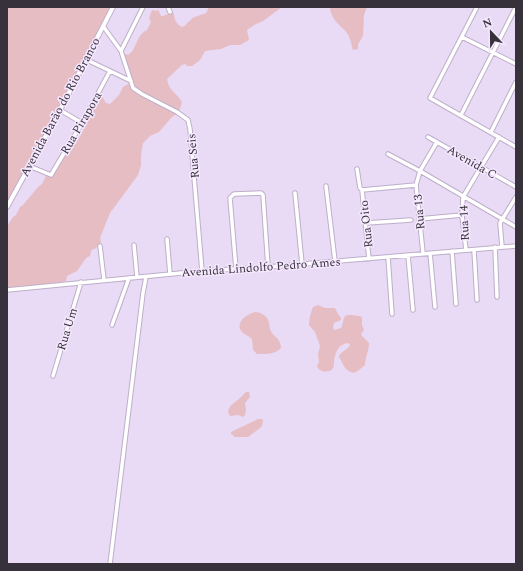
<svg xmlns="http://www.w3.org/2000/svg" width="523" height="571" font-family="Spectral,serif">
  <style>
    .green { fill: #e7bdc4 }
    .lines { fill: none; stroke-linecap: round; stroke-linejoin: round }
    .minor-casing { stroke: #beafc9; stroke-width: 5.5 }
    .tertiary-casing { stroke: #beafc9; stroke-width: 6 }
    .minor { stroke: #fff; stroke-width: 3.5 }
    .tertiary { stroke: #fff; stroke-width: 4 }
    .labels { text-anchor: middle; stroke-width: 3; stroke-linejoin: round; paint-order: stroke }
    .street-label { font-size: 12px; fill: #37313c; stroke: #f5e8fe }
  </style>
  <rect width="100%" height="100%" fill="#e9daf5"/>
  <path class="green" d="M7 7H112L7 207Z
    M209 7H282L263 21 254 25 247 30 249 40 240 45H230L221 49 205 51 200 60 192 66H187L185 64 182 65 167 79C168 90 177 93 182 102L179 112 171 118 159 132 150 136 143 143 141 155V165L138 175 110 213 100 238 101 242 95 249H93L91 251 90 256 86 258 77 271 67 276 66 281 51 284 7 289V226L13 217 16 215 20 207 23 205 38 187 42 184 47 174 52 176C59 163 67 155 76 143 86 128 92 110 99 92L106 103 110 104 119 95 123 87 132 82 123 55 126 54 128 55C130 53 132 52 133 50 137 43 139 33 147 30L151 22 149 18 152 10 157 11 158 9 161 16H163L171 13H174C174 19 176 24 182 27L186 25 187 23 191 20 192 18 206 13Z
    M330 7H367L364 15 363 36 358 44V49L353 50C351 44 351 39 347 33 345 30 342 28 340 26 335 21 330 14 330 7Z
    M318 305 325 308H335L338 314 341 318V320L334 323 333 328 334 330 341 328C345 320 341 314 352 315 357 316 358 315 362 317V325L364 330 361 334 362 336 369 343C369 351 365 357 365 365 361 368 358 372 353 373 344 370 344 365 339 357 340 351 347 351 350 345L348 343C338 344 335 353 334 362 334 365 334 366 333 368 331 372 325 372 322 371 319 370 318 368 317 366L319 362 318 354 320 346 315 332 309 325C309 318 311 312 313 307Z
    M255 312C261 312 268 316 269 323 270 326 269 326 270 329 273 338 281 337 281 348 274 355 266 354 257 354L253 350 252 339C249 336 245 335 242 332 234 323 247 314 255 312Z
    M246 392H249L250 397 245 403 246 410 245 415 243 417 238 415 230 416 228 412C230 404 233 404 239 399 241 397 243 395 246 392Z
    M258 419H262L263 421 262 426 260 428 248 437H235L231 434V432L233 431Z"/>
  <g class="lines">
    <defs>
      <path id="minor" d="M168 7 170 12
        M477 7 430 98 516 147
        M103 26 121 51 133 88 142 94 177 112 188 120 190 129 202 271
        M462 37 516 64
        M121 51 143 7
        M85 59 131 81
        M60 110 82 123
        M461 115 516 7
        M491 132 516 82
        M428 137 516 187
        M388 154 420 171 516 227
        M29 166 51 175 82 123 110 71
        M357 169 360 188 362 190 369 259
        M326 186 335 261
        M362 190 416 185
        M295 193 302 264
        M419 219 462 215
        M366 223 411 220
        M167 239 170 274
        M134 245 137 277
        M100 246 104 280
        M495 247 497 297
        M502 247 500 223 516 197
        M466 250 462 215 463 197 499 137
        M474 250 477 300
        M452 251 456 304
        M423 253 416 185 420 171 437 142
        M430 253 435 307
        M408 255 413 310
        M388 257 392 314
        M236 269 230 198 234 194 261 193 263 195 268 267
        M7 290 202 271 268 267 516 246
        M112 325 129 278
        M53 376 81 282
        M110 564 143 293 146 277"/>
      <path id="tertiary" d="M7 207 60 110 113 7"/>
    </defs>
    <use href="#minor" class="minor-casing"/>
    <use href="#tertiary" class="tertiary-casing"/>
    <use href="#minor" class="minor"/>
    <use href="#tertiary" class="tertiary"/>
  </g>
  <g class="labels">
    <g class="street-label">
      <text transform="translate(60 107) rotate(-62)" y="4">Avenida Barão do Rio Branco</text>
      <text transform="translate(81 123) rotate(-60)" y="4">Rua Pirapora</text>
      <text transform="translate(193 156) rotate(-95)" y="4">Rua Seis</text>
      <text transform="translate(472 162) rotate(30)" y="4">Avenida C</text>
      <text transform="translate(419 212) rotate(-95)" y="4">Rua 13</text>
      <text transform="translate(464 223) rotate(-93)" y="4">Rua 14</text>
      <text transform="translate(366 224) rotate(-96)" y="4">Rua Oito</text>
      <text transform="translate(261 267) rotate(-4)" y="4">Avenida Lindolfo Pedro Ames</text>
      <text transform="translate(67 329) rotate(-73)" y="4">Rua Um</text>
    </g>
  </g>
  <rect width="523" height="571" fill="none" stroke="#37313c" stroke-width="16"/>
  <g transform="translate(491 32) rotate(338)" stroke="#f5e8fe" stroke-width="3" paint-order="stroke">
  <path d="M0-3L7 15L0 10L-7 15Z" fill="#37313c"/>
  <text y="-6" font-size="11" font-weight="bold" text-anchor="middle" fill="#37313c">N</text>
  </g>
</svg>
